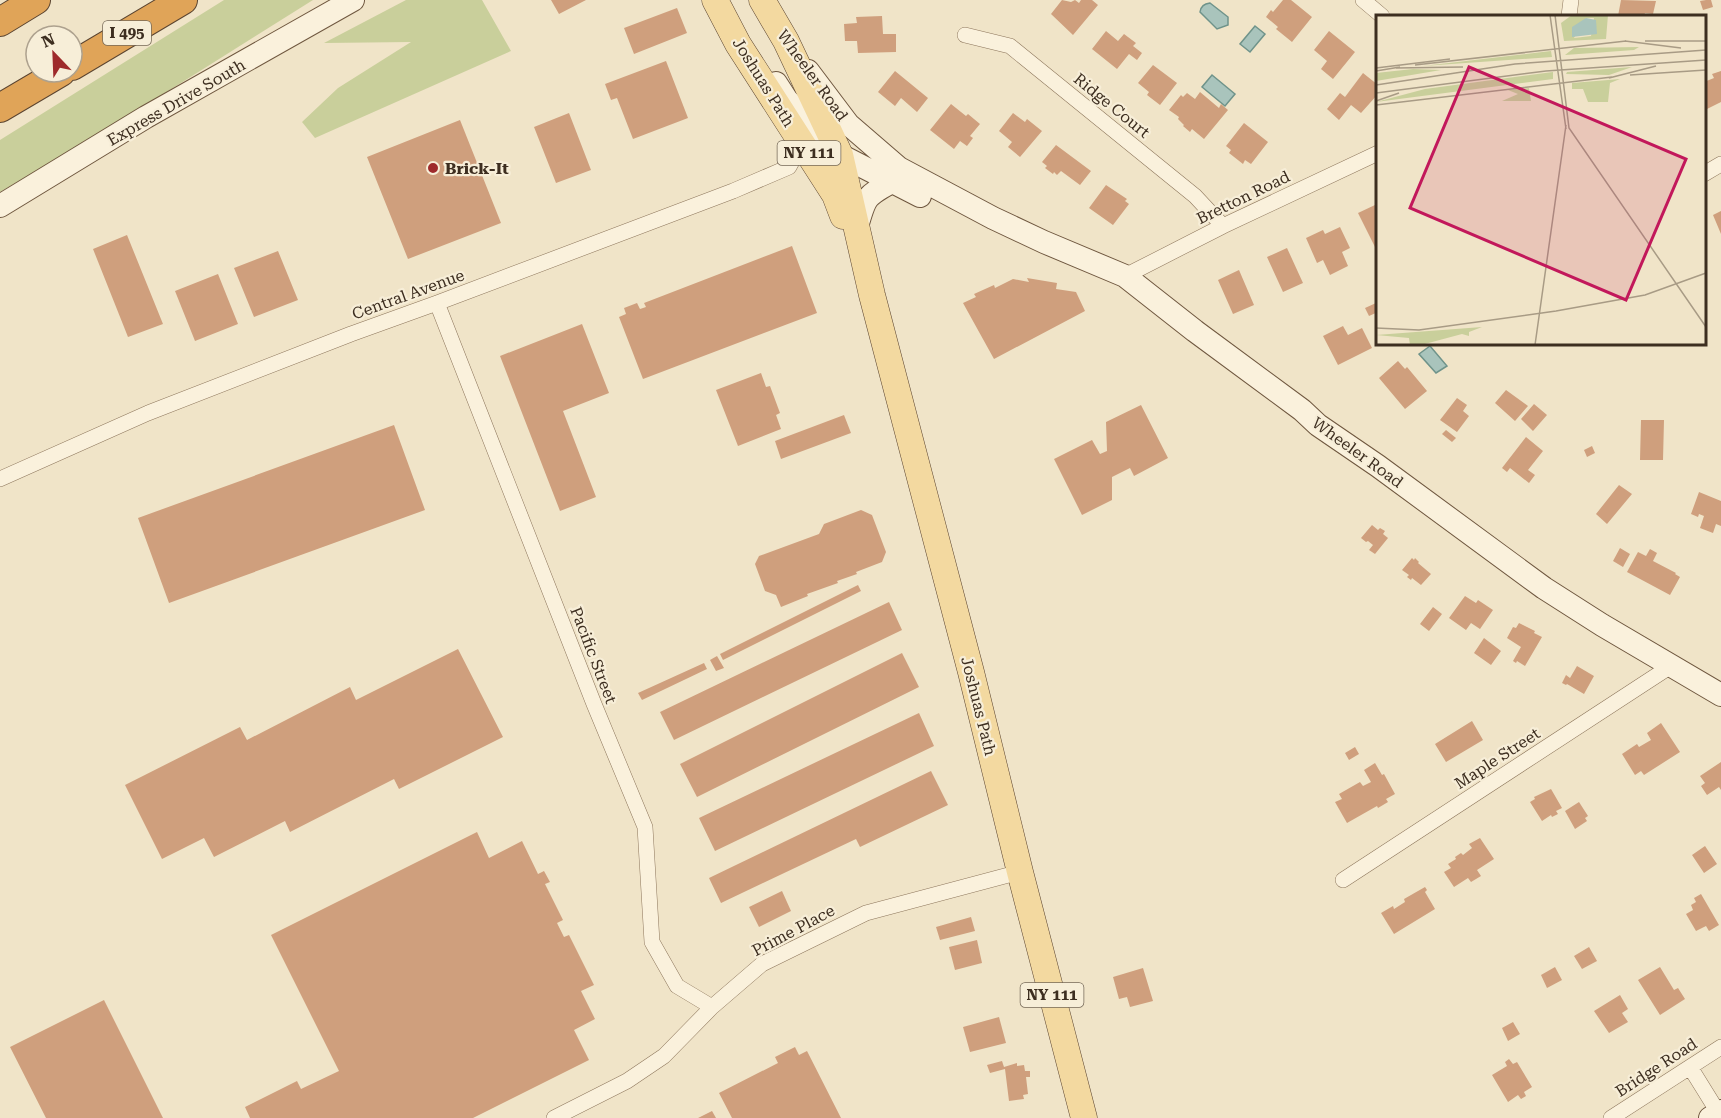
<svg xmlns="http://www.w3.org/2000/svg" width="1721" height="1118" font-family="'Roboto Serif',serif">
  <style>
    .green { fill: #c9cf9b }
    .water { fill: #a9c4bc; stroke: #6f938a; stroke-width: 1.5 }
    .building { fill: #cf9f7d }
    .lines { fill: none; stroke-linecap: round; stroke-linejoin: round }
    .minor-casing { stroke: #8d765c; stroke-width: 16 }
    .secondary-casing { stroke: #6f573f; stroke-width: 24 }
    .primary-casing { stroke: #5b4430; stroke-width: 27 }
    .motorway-casing { stroke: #5b4430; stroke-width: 30 }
    .minor { stroke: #faf1dc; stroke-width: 15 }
    .secondary { stroke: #faf1dc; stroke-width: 22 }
    .primary { stroke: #f3d9a0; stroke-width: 26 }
    .motorway { stroke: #e0a458; stroke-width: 28 }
    .poi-dot { fill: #9e2a2b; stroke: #f7eed8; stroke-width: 2 }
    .labels { text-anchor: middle; stroke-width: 4.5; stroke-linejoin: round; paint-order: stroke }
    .shield { fill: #f7eed8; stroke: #756857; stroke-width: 1.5 }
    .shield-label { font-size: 15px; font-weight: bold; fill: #3d2e20 }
    .street-label { font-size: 16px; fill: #3d2e20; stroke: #f7eed8 }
    .poi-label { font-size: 16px; font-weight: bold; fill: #3d2e20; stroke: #f7eed8; text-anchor: start }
    .inset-road { fill: none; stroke: #a89b85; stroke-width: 1.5 }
    .view { fill: #c2185b; fill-opacity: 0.15; stroke: #c2185b; stroke-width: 3 }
    .inset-edge { fill: none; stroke: #3d2e20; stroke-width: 3 }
  </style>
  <rect width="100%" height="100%" fill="#f0e4c8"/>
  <path class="green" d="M224 0H313L111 127 0 192V140Z
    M406 0H482L511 51 315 138 302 122 338 88 411 42 324 43Z"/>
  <path class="water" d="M1210 3 1228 17V25L1217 29 1200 12C1201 6 1204 4 1210 3Z
    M1255 26 1265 34 1250 52 1240 44Z
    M1212 75 1235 94 1225 106 1202 87Z
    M1430 346 1447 366 1436 373 1419 354Z"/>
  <path class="building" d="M551 0H586L559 14Z
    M1062 0 1071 2 1075 0 1079 3 1081 0H1092L1098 5 1073 35 1051 14Z
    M1283 0H1291L1312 17 1292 42 1276 29 1278 27 1266 17 1271 10 1273 12Z
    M1621 0 1656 1 1653 14 1645 13 1644 16H1618Z
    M1706 0H1711L1713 7 1703 10 1700 1Z
    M677 8 687 33 634 54 624 28Z
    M882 16 883 34H896V52L858 53 857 41H845L844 24 857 23 856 17Z
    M1106 31 1118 41 1124 34 1136 43 1133 46 1142 53 1137 60 1129 54 1117 69 1092 49Z
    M1329 31 1355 52 1333 79 1321 69 1327 61 1314 50Z
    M666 61 688 118 633 139 617 98 611 100 605 84Z
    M1153 65 1177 83 1160 105 1147 95 1149 92 1138 83Z
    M895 71 928 98 917 112 901 98 895 106 878 92Z
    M1721 71V102L1707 109 1704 103V82L1714 78 1712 74Z
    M1363 73 1378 85V94L1361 113 1351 105 1339 120 1327 109 1340 93 1345 97Z
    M1200 92 1219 108 1221 104 1228 110 1204 139 1192 129 1190 132 1183 126 1184 125 1178 119 1179 117 1169 110 1181 95 1183 97 1187 93 1195 99Z
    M951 104 966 116 968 114 980 124 970 136 973 138 967 146 960 141 954 149 930 130Z
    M569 113 591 170 556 183 534 127Z
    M1013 113 1025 122 1027 119 1042 131 1020 157 1008 147 1012 142 999 131Z
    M460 120 501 223 408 259 367 157Z
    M1244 123 1268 142 1251 164 1245 160 1243 164 1229 153 1231 150 1226 146Z
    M1056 145 1091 171 1080 185 1061 171 1057 175 1054 172 1053 174 1045 168 1047 166 1042 162Z
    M1106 185 1127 199 1125 201 1129 204 1113 225 1089 208Z
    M1375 205 1378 207V246L1375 247 1358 213Z
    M1721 211V234L1713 215Z
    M1340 227 1350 248 1342 252 1348 266 1330 275 1323 260 1317 263 1306 238 1323 230 1325 234Z
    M127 235 163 324 128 337 93 249Z
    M792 246 817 313 643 379 619 317 626 314 624 308 637 303 640 309 646 307 644 303Z
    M1287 248 1303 283 1283 292 1267 257Z
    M278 251 298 300 254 317 234 268Z
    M1239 270 1254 305 1233 314 1218 280Z
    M218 274 238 324 195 341 175 291Z
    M1027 278 1057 283 1056 289 1076 292 1085 311 994 359 963 303 976 297 974 294 994 285 995 288 1013 279 1029 282Z
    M1376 303 1378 312 1369 316 1365 308Z
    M582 324 609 393 563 411 596 497 560 511 500 356Z
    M1343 326 1348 335 1362 328 1372 348 1338 365 1323 336Z
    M1398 361 1405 369 1407 367 1427 391 1405 409 1379 378Z
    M761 373 766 387 770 386 780 413 776 415 781 429 738 446 716 390Z
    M1506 390 1528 406 1515 421 1495 403Z
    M1457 398 1467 405 1463 411 1469 416 1457 432 1440 420Z
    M1534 404 1547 415 1533 431 1521 419Z
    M1141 405 1168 458 1134 476 1130 468 1112 477V500L1082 515 1054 459 1092 440 1100 454 1107 451 1106 422Z
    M844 415 851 433 781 459 775 441Z
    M1641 420H1664L1663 460H1640Z
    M394 425 425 510 169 603 138 518Z
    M1446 430 1456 438 1452 442 1442 434Z
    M1526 437 1543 451 1528 470 1535 475 1529 483 1510 468 1507 472 1502 468Z
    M1592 446 1595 453 1587 457 1584 450Z
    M1619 485 1632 494 1607 524 1596 514Z
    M1699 492 1721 501V526L1716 524 1713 533 1700 528 1704 516 1699 514 1698 517 1691 514Z
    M861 510 872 515 886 552 882 562 856 572 857 574 837 581 838 583 807 594 808 596 781 607 776 595 765 591 755 564 759 556 819 534 824 524Z
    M1372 525 1378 530 1380 528 1385 531 1383 534 1388 538 1375 554 1369 550 1373 545 1368 541 1366 542 1361 538Z
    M1620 548 1630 554 1623 567 1613 561Z
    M1650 549 1657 553 1653 561 1676 573 1675 574 1680 577 1670 595 1627 572 1638 552 1646 556Z
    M1412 558 1414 560 1415 558 1419 562 1418 563 1431 574 1421 585 1412 578 1411 580 1407 577 1409 575 1402 570Z
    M858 585 861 591 723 660 720 654Z
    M1465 596 1476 603 1478 600 1493 610 1480 629 1471 623 1466 630 1449 618Z
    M889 602 902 630 674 740 660 712Z
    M1433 607 1442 614 1429 631 1420 624Z
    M1519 623 1535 631 1534 633 1542 637 1525 666 1517 661 1516 663 1513 661 1521 647 1507 638 1513 627 1516 628Z
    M1484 638 1501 651 1491 665 1474 653Z
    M458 649 503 737 399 789 394 779 290 832 285 821 214 857 204 838 162 859 125 785 240 727 247 740 350 687 356 700Z
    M902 653 919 687 697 797 680 764Z
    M717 656 724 668 716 671 710 660Z
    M704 663 707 669 642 700 638 693Z
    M1577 666 1594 676 1584 694 1567 684 1566 685 1562 683 1566 675 1570 678Z
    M919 713 934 746 715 851 699 818Z
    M1472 721 1483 740 1446 762 1435 744Z
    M1661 723 1680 752 1644 775 1641 771 1635 775 1622 754 1637 744 1639 747 1651 740 1647 733Z
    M1355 747 1359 754 1349 760 1345 753Z
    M1721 762V790L1719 787 1707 795 1701 786 1705 783 1700 776Z
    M1375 763 1382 775 1384 774 1395 794 1386 799 1388 802 1378 808 1377 806 1347 823 1335 802 1342 799 1339 794 1360 782 1363 786 1371 782 1364 770Z
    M931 771 948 805 860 847 856 839 721 903 709 878Z
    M1551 789 1562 808 1556 811 1558 814 1552 817 1551 815 1542 821 1530 802 1535 799 1534 797Z
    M1579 802 1588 816 1585 818 1587 821 1575 829 1565 811Z
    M477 832 489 858 522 841 538 874 544 871 550 882 545 884 563 920 557 923 564 937 569 935 594 985 581 991 595 1019 574 1030 589 1060 473 1118H250L245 1107 297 1081 301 1089 339 1071 271 935Z
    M1480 838 1494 859 1477 870 1481 876 1471 882 1468 878 1454 887 1444 872 1451 868 1448 864 1456 859 1455 857 1461 853 1463 855 1472 848 1469 844Z
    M1705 846 1717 864 1704 873 1692 855Z
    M1425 887 1427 890 1425 892 1435 909 1394 934 1381 913 1393 906 1394 909 1405 902 1404 899Z
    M782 891 791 911 759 927 749 907Z
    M1701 894 1719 925 1709 931 1706 926 1696 931 1686 914 1693 910 1691 905 1696 902 1694 898Z
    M971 917 975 931 940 940 936 927Z
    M977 940 982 963 955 970 949 947Z
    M1589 947 1597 961 1582 969 1574 956Z
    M1555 967 1562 980 1547 988 1541 975Z
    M1660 967 1674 990 1678 988 1685 999 1660 1015 1638 980Z
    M1143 968 1153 1001 1130 1007 1127 997 1119 999 1113 977Z
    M1620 995 1628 1009 1622 1013 1628 1022 1609 1033 1594 1011Z
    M104 1000 163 1118H46L10 1047Z
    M999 1017 1006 1043 970 1052 963 1027Z
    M1513 1022 1520 1034 1508 1041 1502 1028Z
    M795 1047 799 1055 807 1051 841 1118H732L719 1093 778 1063 775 1057Z
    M1509 1059 1513 1064 1517 1062 1532 1087 1524 1092 1526 1096 1521 1099 1518 1095 1508 1102 1492 1075 1507 1066 1505 1062Z
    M1002 1061 1004 1067 1017 1063V1066L1024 1065 1025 1071H1030V1077H1026L1028 1094 1023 1095 1024 1099 1009 1101 1005 1069 990 1073 987 1065Z
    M712 1111 716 1118H698Z"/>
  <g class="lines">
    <defs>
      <path id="minor" d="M1363 0 1382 16
        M1569 16 1571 0
        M965 35 1010 46 1195 196 1223 226
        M1704 174 1721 164
        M1125 276 1223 226 1378 153
        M437 303 594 704 645 827 652 942 677 986 712 1007
        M0 479 148 413 351 334 437 303 733 191 789 167 795 156 792 135
        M1343 880 1671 666
        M1690 1067 1721 1117
        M554 1118 627 1081 664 1056 712 1007 762 964 866 913 1020 872
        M1611 1118 1721 1047"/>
      <path id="secondary" d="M808 71 848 124 899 168 993 218 1044 242 1125 276 1195 331 1302 410 1318 425 1378 466 1544 588 1602 625 1721 695
        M776 83 787 100 840 155 920 196
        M0 206 146 117 353 0
        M857 227C865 198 865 196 892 182
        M1710 1118 1721 1111"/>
      <path id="primary" d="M715 0 738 44 835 195 843 216
        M762 0 786 41 840 155 872 295 971 672 1020 872 1084 1118"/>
      <path id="motorway" d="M0 22 36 0
        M72 66 183 0
        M0 108 61 72"/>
    </defs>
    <use href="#minor" class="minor-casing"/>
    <use href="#secondary" class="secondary-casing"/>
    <use href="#primary" class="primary-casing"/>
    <use href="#motorway" class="motorway-casing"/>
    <use href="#minor" class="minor"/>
    <use href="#secondary" class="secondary"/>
    <use href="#primary" class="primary"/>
    <use href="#motorway" class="motorway"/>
  </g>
  <circle class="poi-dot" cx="433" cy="168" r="6"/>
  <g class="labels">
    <g class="shield">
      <rect x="103" y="21" width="48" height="24" rx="4.5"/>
      <rect x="777.5" y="141" width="63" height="24" rx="4.5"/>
      <rect x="1020.5" y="983" width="63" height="24" rx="4.5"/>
    </g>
    <g class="shield-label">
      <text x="127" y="38">I 495</text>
      <text x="809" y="158">NY 111</text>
      <text x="1052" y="1000">NY 111</text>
    </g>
    <g class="street-label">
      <text transform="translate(813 75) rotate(54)" y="6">Wheeler Road</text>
      <text transform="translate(764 82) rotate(58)" y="6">Joshuas Path</text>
      <text transform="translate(176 102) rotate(-30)" y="6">Express Drive South</text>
      <text transform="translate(1112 105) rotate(39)" y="6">Ridge Court</text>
      <text transform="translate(1243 197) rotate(-26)" y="6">Bretton Road</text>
      <text transform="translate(408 294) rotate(-20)" y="6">Central Avenue</text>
      <text transform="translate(1358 452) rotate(36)" y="6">Wheeler Road</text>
      <text transform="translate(594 655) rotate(69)" y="6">Pacific Street</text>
      <text transform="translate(979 706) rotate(76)" y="6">Joshuas Path</text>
      <text transform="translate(1497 758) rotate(-33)" y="6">Maple Street</text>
      <text transform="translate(793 930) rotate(-28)" y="6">Prime Place</text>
      <text transform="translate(1656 1067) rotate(-33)" y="6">Bridge Road</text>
    </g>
    <g class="poi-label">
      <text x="445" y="174">Brick-It</text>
    </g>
  </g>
  <g transform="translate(1376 15)">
    <rect width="330" height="330" fill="#f0e4c8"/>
    <path d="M196 0H232L230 24 188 26 185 8ZM210 3H218L215 21 198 23ZM263 32 258 35 189 40 198 33ZM175 36 176 42 47 51ZM256 52 233 60 190 59 191 57ZM37 54 65 55 0 66V58ZM177 57V64L0 87 49 74ZM244 64 234 68 232 87H212L207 74H196V68ZM153 73 155 86H126L142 79 132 75ZM106 312 93 317V321L86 319 45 330H34L33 323 0 320Z" fill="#c9cf9b" fill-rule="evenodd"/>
    <path d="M210 3 220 5 221 19 196 22V12Z" fill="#a9c4bc"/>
    <path class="inset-road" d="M174 0 190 114M179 0 193 113 330 312M249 26 305 33M269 26H330M39 50 250 26M0 53 74 44M20 53 87 52M0 56 24 52M254 60 330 55M233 63 280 51M0 70 139 49 330 35M0 78 170 56 330 45M0 86 23 78M0 90 236 62M0 313 43 315 180 296 269 280 330 258M159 330 190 110"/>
    <path class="view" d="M93 52 310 144 250 285 34 193Z"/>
    <rect width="330" height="330" class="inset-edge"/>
  </g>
  <g transform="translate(54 54) rotate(337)"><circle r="28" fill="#f7eed8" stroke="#ada18e" stroke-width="1.5"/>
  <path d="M0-4.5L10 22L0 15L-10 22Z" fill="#9e2a2b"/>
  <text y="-9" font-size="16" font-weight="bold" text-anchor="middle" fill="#3d2e20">N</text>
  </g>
</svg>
